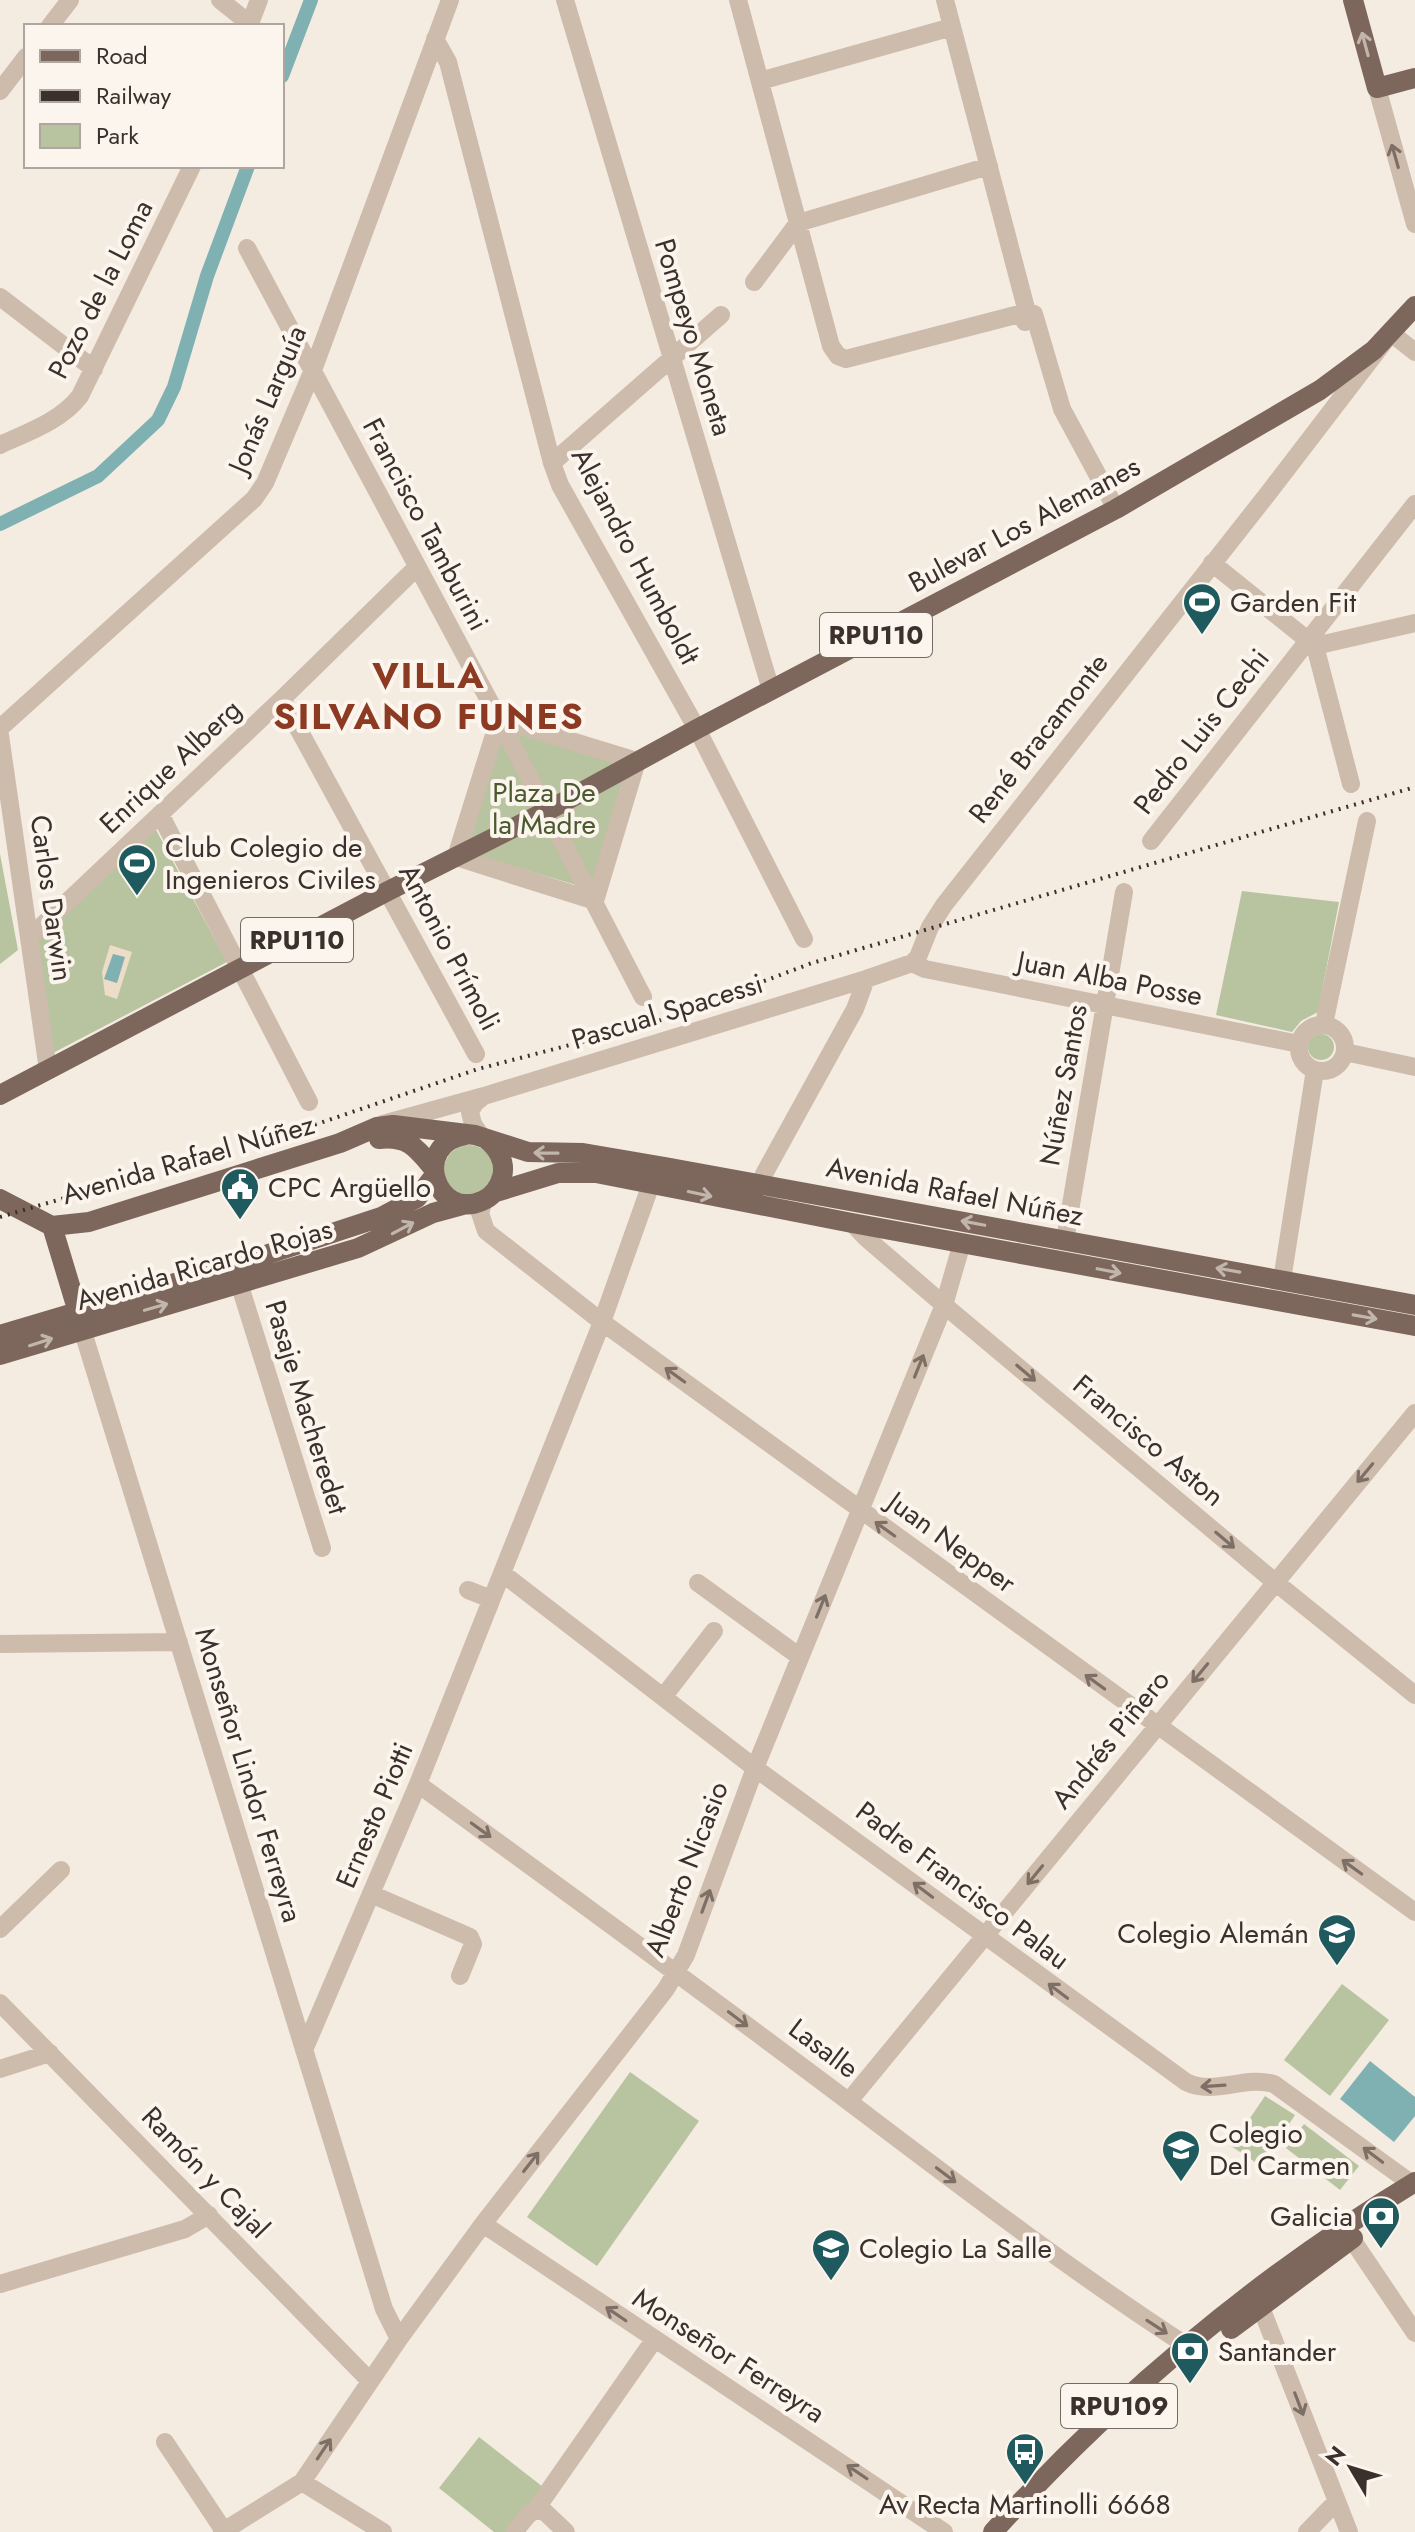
<svg xmlns="http://www.w3.org/2000/svg" width="1415" height="2532" font-family="Jost,sans-serif">
  <style>
    .green { fill: #b8c4a0 }
    .plaza { fill: #ecdcc8 }
    .water { fill: #7fb0b2 }
    .lines { fill: none; stroke-linecap: round; stroke-linejoin: round }
    .canal { stroke: #7fb0b2; stroke-width: 14 }
    .minor { stroke: #cdbbac; stroke-width: 18 }
    .major { stroke: #7d675c; stroke-width: 20 }
    .rail { stroke: #3b302b; stroke-width: 4; stroke-dasharray: 2 6; stroke-linecap: butt }
    .oneway { stroke: #c2b5ac }
    .oneway2 { stroke: #7d6f65 }
    .labels { text-anchor: middle; stroke-width: 8; stroke-linejoin: round; paint-order: stroke }
    .shield { fill: #fbf5ee; stroke: #756b66; stroke-width: 2 }
    .shield-label { font-size: 26px; font-weight: bold; fill: #3b302b }
    .street-label { font-size: 28px; fill: #3b302b; stroke: #fbf5ee }
    .poi-label { font-size: 28px; fill: #3b302b; stroke: #fbf5ee; text-anchor: start }
    .park-label { font-size: 28px; fill: #4a5a2e; stroke: #fbf5ee }
    .district-label { font-size: 36px; font-weight: bold; letter-spacing: 2px; fill: #8c3b22; stroke: #fbf5ee }
  </style>
  <rect width="100%" height="100%" fill="#f4ebe1"/>
  <path class="green" d="M502 728 624 763 626 773 593 890 465 852Z
    M155 828 227 962 53 1053 35 941Z
    M0 854 18 950 0 964Z
    M1242 891 1339 902 1318 1012 1301 1021 1292 1032 1216 1015Z
    M1308 1047a13 13 0 1 1 26 0a13 13 0 1 1-26 0Z
    M444 1170a25 25 0 1 1 50 0a25 25 0 1 1-50 0Z
    M1342 1984 1389 2020 1330 2096 1284 2060Z
    M630 2072 699 2121 597 2266 527 2217Z
    M1265 2096 1295 2115 1261 2166 1231 2146Z
    M1304 2124 1359 2166 1340 2190 1286 2148Z
    M479 2437 543 2487 507 2532H494L439 2488Z"/>
  <path class="plaza" d="M110 945 132 952 117 999 105 995 102 972Z"/>
  <path class="water" d="M113 954 125 957 117 983 104 979Z
    M1370 2061 1415 2097V2116L1394 2142 1340 2099Z"/>
  <g class="lines">
    <path class="canal" d="M282 76 311 0
      M0 524 98 476 158 420 174 387 207 276 248 166"/>
    <path class="minor" d="M220 0 250 24
      M565 0 771 690
      M738 0 831 346 838 356 846 359 1027 312 1034 314 1062 409 1116 509
      M945 0 1027 312 1025 322
      M50 26 70 0
      M249 26 259 0
      M435 39 448 62 552 463 560 485 697 729 804 939
      M760 81 952 27
      M1377 88 1415 224
      M0 91 26 57
      M247 248 499 719 643 997
      M754 282 798 223 989 166
      M0 297 94 369
      M0 445C28 432 61 421 80 396L192 166
      M552 463 721 315
      M1212 563 1315 646 1351 784
      M1315 646 1415 623
      M282 699 476 1054
      M499 719 456 857 595 901
      M499 719 637 761 595 901
      M0 728 254 499 265 483 313 370 450 0
      M0 735 48 1070
      M160 814 309 1102
      M1151 841 1415 504
      M29 938 282 699 417 567
      M912 963 925 969 1299 1044
      M1324 1024 1367 821
      M1299 1048a23 23 0 1 1 46 0a23 23 0 1 1-46 0Z
      M1345 1052 1415 1067
      M383 1124 484 1096 866 979 912 963 918 957 930 927 944 905 1270 491 1391 333 1415 352
      M482 1137 473 1124 470 1112 475 1103 484 1096
      M761 1184 764 1174 855 1009 866 979
      M484 1200 480 1213 486 1231 602 1322 1415 1912
      M852 1223 865 1237 944 1305 1275 1582 1415 1695
      M1065 1240 1124 892
      M1282 1280 1315 1070
      M239 1283 322 1548
      M79 1319 384 2309 399 2339
      M502 1573 755 1768 1186 2082C1214 2096 1245 2075 1274 2084L1412 2184
      M698 1583 800 1657
      M468 1590 491 1599
      M0 1644 179 1642
      M664 1696 714 1631
      M418 1784C562 1889 706 1994 848 2101 959 2185 1070 2270 1187 2346L1196 2355
      M371 1894 470 1937 473 1944 460 1976
      M0 1929 61 1870
      M0 2003 370 2381
      M304 2050 418 1784 602 1322 651 1184
      M0 2069 50 2053
      M849 2101 1415 1413
      M483 2224 944 2532
      M1345 2229 1415 2333
      M0 2284 185 2229 209 2215
      M1260 2305 1349 2532
      M165 2442 224 2531
      M302 2482 383 2532
      M536 2509 545 2512 566 2532
      M222 2532 302 2482 399 2339 483 2224 666 1989 686 1955 755 1768 944 1305 962 1243
      M514 2532 528 2515 536 2509 654 2340
      M1307 2532 1337 2501"/>
    <path class="major" d="M1353 0 1377 88 1415 78
      M0 1095 388 891 547 811 697 729 1116 509 1320 390 1374 350 1415 306
      M466 1135C410 1144 436 1221 482 1201 492 1197 499 1188 502 1177 506 1162 498 1148 486 1139
      M379 1139C409 1136 416 1148 434 1169
      M493 1193 558 1173H596L852 1223 1415 1326
      M0 1199 52 1226
      M52 1226 89 1222 340 1143 377 1127 393 1125 475 1135 528 1152 583 1153 665 1167 1415 1305
      M52 1226 78 1312
      M0 1335 232 1266 381 1217 417 1198 434 1176
      M0 1355 358 1248 433 1213 466 1204
      M1231 2329 1353 2238
      M993 2532C1115 2397 1259 2276 1415 2182"/>
    <path class="rail" d="M0 1217 320 1123 478 1069 650 1024 812 963 1415 787"/>
  </g>
  <defs><path id="oneway-shaft" d="M-6 0H5M1.5-3L5.5 0L1.5 3" fill="none" stroke-width="1.6" stroke-linecap="round" stroke-linejoin="round" transform="scale(2)"/></defs>
  <g class="oneway">
    <use href="#oneway-shaft" transform="translate(1365 44) rotate(-105)"/>
    <use href="#oneway-shaft" transform="translate(546 1153) rotate(-179)"/>
    <use href="#oneway-shaft" transform="translate(700 1194) rotate(12)"/>
    <use href="#oneway-shaft" transform="translate(973 1223) rotate(-169)"/>
    <use href="#oneway-shaft" transform="translate(403 1228) rotate(-28)"/>
    <use href="#oneway-shaft" transform="translate(1228 1270) rotate(-170)"/>
    <use href="#oneway-shaft" transform="translate(1109 1271) rotate(11)"/>
    <use href="#oneway-shaft" transform="translate(156 1307) rotate(-16)"/>
    <use href="#oneway-shaft" transform="translate(1365 1317) rotate(10)"/>
    <use href="#oneway-shaft" transform="translate(41 1342) rotate(-18)"/>
  </g>
  <g class="oneway2">
    <use href="#oneway-shaft" transform="translate(1395 156) rotate(-106)"/>
    <use href="#oneway-shaft" transform="translate(919 1366) rotate(-68)"/>
    <use href="#oneway-shaft" transform="translate(1026 1373) rotate(40)"/>
    <use href="#oneway-shaft" transform="translate(675 1375) rotate(-144)"/>
    <use href="#oneway-shaft" transform="translate(1365 1473) rotate(130)"/>
    <use href="#oneway-shaft" transform="translate(885 1529) rotate(-144)"/>
    <use href="#oneway-shaft" transform="translate(1225 1540) rotate(40)"/>
    <use href="#oneway-shaft" transform="translate(821 1606) rotate(-68)"/>
    <use href="#oneway-shaft" transform="translate(1200 1673) rotate(130)"/>
    <use href="#oneway-shaft" transform="translate(1095 1682) rotate(-144)"/>
    <use href="#oneway-shaft" transform="translate(481 1830) rotate(36)"/>
    <use href="#oneway-shaft" transform="translate(1352 1867) rotate(-144)"/>
    <use href="#oneway-shaft" transform="translate(1035 1875) rotate(129)"/>
    <use href="#oneway-shaft" transform="translate(923 1890) rotate(-143)"/>
    <use href="#oneway-shaft" transform="translate(706 1901) rotate(-70)"/>
    <use href="#oneway-shaft" transform="translate(1058 1991) rotate(-143)"/>
    <use href="#oneway-shaft" transform="translate(738 2019) rotate(37)"/>
    <use href="#oneway-shaft" transform="translate(1213 2086) rotate(176)"/>
    <use href="#oneway-shaft" transform="translate(1373 2155) rotate(-143)"/>
    <use href="#oneway-shaft" transform="translate(531 2162) rotate(-52)"/>
    <use href="#oneway-shaft" transform="translate(946 2175) rotate(37)"/>
    <use href="#oneway-shaft" transform="translate(616 2314) rotate(-146)"/>
    <use href="#oneway-shaft" transform="translate(1157 2327) rotate(33)"/>
    <use href="#oneway-shaft" transform="translate(1299 2404) rotate(69)"/>
    <use href="#oneway-shaft" transform="translate(324 2449) rotate(-56)"/>
    <use href="#oneway-shaft" transform="translate(857 2472) rotate(-146)"/>
  </g>
  <defs>
    <symbol id="stadium-pin" viewBox="-11 -11 22 30"><path d="M0 17L-7.5 6A9.5 9.5 0 1 1 7.5 6Z" fill="#1f5a5e" stroke="#fbf5ee"/><path d="M0-5a6.5 5 0 1 0 0 10a6.5 5 0 1 0 0-10ZM-3.5-1.8h7v3.6h-7Z" fill="#fff"/></symbol>
    <symbol id="civic-pin" viewBox="-11 -11 22 30"><path d="M0 17L-7.5 6A9.5 9.5 0 1 1 7.5 6Z" fill="#1f5a5e" stroke="#fbf5ee"/><path d="M-.6-6.5H3V-4.5H.6V-3L4-1V1h2V6H-6V1h2V-1L-.6-3ZM-1.2 2.5V6h2.4V2.5Z" fill="#fff"/></symbol>
    <symbol id="school-pin" viewBox="-11 -11 22 30"><path d="M0 17L-7.5 6A9.5 9.5 0 1 1 7.5 6Z" fill="#1f5a5e" stroke="#fbf5ee"/><path d="M0-5L7-2L0 1L-7-2ZM-4 1L0 2.5L4 1V4Q0 6-4 4Z" fill="#fff"/></symbol>
    <symbol id="bank-pin" viewBox="-11 -11 22 30"><path d="M0 17L-7.5 6A9.5 9.5 0 1 1 7.5 6Z" fill="#1f5a5e" stroke="#fbf5ee"/><path d="M-6-4H6V4H-6ZM0-2.3a2.3 2.3 0 1 0 0 4.6a2.3 2.3 0 1 0 0-4.6Z" fill="#fff"/></symbol>
    <symbol id="bus-pin" viewBox="-11 -11 22 30"><path d="M0 17L-7.5 6A9.5 9.5 0 1 1 7.5 6Z" fill="#1f5a5e" stroke="#fbf5ee"/><path d="M-5-6H5V4H4V6H2V4H-2V6H-4V4H-5ZM-3.5-4V0h7V-4ZM-3.5 1.2v1.5H-2V1.2ZM2 1.2v1.5H3.5V1.2Z" fill="#fff"/></symbol>
  </defs>
  <g fill-rule="evenodd">
    <use href="#stadium-pin" x="1180" y="580" width="44" height="60"/>
    <use href="#stadium-pin" x="115" y="841" width="44" height="60"/>
    <use href="#civic-pin" x="218" y="1165" width="44" height="60"/>
    <use href="#school-pin" x="1315" y="1911" width="44" height="60"/>
    <use href="#school-pin" x="1159" y="2127" width="44" height="60"/>
    <use href="#bank-pin" x="1359" y="2194" width="44" height="60"/>
    <use href="#school-pin" x="809" y="2226" width="44" height="60"/>
    <use href="#bank-pin" x="1168" y="2329" width="44" height="60"/>
    <use href="#bus-pin" x="1003" y="2430" width="44" height="60"/>
  </g>
  <g class="labels">
    <g class="shield">
      <rect x="820" y="613" width="112" height="44" rx="6"/>
      <rect x="241" y="918" width="112" height="44" rx="6"/>
      <rect x="1061" y="2384" width="116" height="44" rx="6"/>
    </g>
    <g class="shield-label">
      <text x="876" y="644">RPU110</text>
      <text x="297" y="949">RPU110</text>
      <text x="1119" y="2415">RPU109</text>
    </g>
    <g class="street-label">
      <text transform="translate(100 289) rotate(-63)" y="10">Pozo de la Loma</text>
      <text transform="translate(694 337) rotate(73)" y="10">Pompeyo Moneta</text>
      <text transform="translate(267 399) rotate(-67)" y="10">Jonás Larguía</text>
      <text transform="translate(426 524) rotate(62)" y="10">Francisco Tamburini</text>
      <text transform="translate(1024 524) rotate(-28)" y="10">Bulevar Los Alemanes</text>
      <text transform="translate(636 556) rotate(62)" y="10">Alejandro Humboldt</text>
      <text transform="translate(1201 731) rotate(-52)" y="10">Pedro Luis Cechi</text>
      <text transform="translate(1038 738) rotate(-52)" y="10">René Bracamonte</text>
      <text transform="translate(170 766) rotate(-43)" y="10">Enrique Alberg</text>
      <text transform="translate(52 898) rotate(82)" y="10">Carlos Darwin</text>
      <text transform="translate(450 947) rotate(62)" y="10">Antonio Prímoli</text>
      <text transform="translate(1110 978) rotate(11)" y="10">Juan Alba Posse</text>
      <text transform="translate(667 1011) rotate(-17)" y="10">Pascual Spacessi</text>
      <text transform="translate(1063 1085) rotate(-80)" y="10">Núñez Santos</text>
      <text transform="translate(188 1159) rotate(-16)" y="10">Avenida Rafael Núñez</text>
      <text transform="translate(955 1191) rotate(11)" y="10">Avenida Rafael Núñez</text>
      <text transform="translate(204 1264) rotate(-16)" y="10">Avenida Ricardo Rojas</text>
      <text transform="translate(307 1407) rotate(73)" y="10">Pasaje Macheredet</text>
      <text transform="translate(1149 1440) rotate(40)" y="10">Francisco Aston</text>
      <text transform="translate(952 1542) rotate(36)" y="10">Juan Nepper</text>
      <text transform="translate(1110 1739) rotate(-51)" y="10">Andrés Piñero</text>
      <text transform="translate(249 1775) rotate(73)" y="10">Monseñor Lindor Ferreyra</text>
      <text transform="translate(374 1815) rotate(-67)" y="10">Ernesto Piotti</text>
      <text transform="translate(686 1869) rotate(-69)" y="10">Alberto Nicasio</text>
      <text transform="translate(963 1885) rotate(37)" y="10">Padre Francisco Palau</text>
      <text transform="translate(824 2048) rotate(37)" y="10">Lasalle</text>
      <text transform="translate(206 2172) rotate(46)" y="10">Ramón y Cajal</text>
      <text transform="translate(729 2355) rotate(33)" y="10">Monseñor Ferreyra</text>
    </g>
    <g class="poi-label">
      <text x="1230" y="612">Garden Fit</text>
      <text x="165" y="857">Club Colegio de<tspan x="165" dy="32">Ingenieros Civiles</tspan></text>
      <text x="268" y="1197">CPC Argüello</text>
      <text x="1309" y="1943" text-anchor="end">Colegio Alemán</text>
      <text x="1209" y="2143">Colegio<tspan x="1209" dy="32">Del Carmen</tspan></text>
      <text x="1353" y="2226" text-anchor="end">Galicia</text>
      <text x="859" y="2258">Colegio La Salle</text>
      <text x="1218" y="2361">Santander</text>
      <text x="1025" y="2514" text-anchor="middle">Av Recta Martinolli 6668</text>
    </g>
    <g class="park-label">
      <text x="544" y="802">Plaza De<tspan x="544" dy="32">la Madre</tspan></text>
    </g>
    <g class="district-label">
      <text x="429" y="688">VILLA<tspan x="429" dy="41">SILVANO FUNES</tspan></text>
    </g>
  </g>
  <rect x="24" y="24" width="260" height="144" fill="#fbf5ee" stroke="#aea6a0" stroke-width="2"/>
  <rect x="40" y="50" width="40" height="12" fill="#7d675c" stroke="#aea6a0" stroke-width="2"/>
  <text x="96" y="64" font-size="24" fill="#3b302b">Road</text>
  <rect x="40" y="90" width="40" height="12" fill="#3b302b" stroke="#aea6a0" stroke-width="2"/>
  <text x="96" y="104" font-size="24" fill="#3b302b">Railway</text>
  <rect x="40" y="124" width="40" height="24" fill="#b8c4a0" stroke="#aea6a0" stroke-width="2"/>
  <text x="96" y="144" font-size="24" fill="#3b302b">Park</text>
  <g transform="translate(1351 2468) rotate(308)" stroke="#fbf5ee" stroke-width="6" paint-order="stroke">
  <path d="M0-6L14 30L0 20L-14 30Z" fill="#3b302b"/>
  <text y="-12" font-size="22" font-weight="bold" text-anchor="middle" fill="#3b302b">N</text>
  </g>
</svg>
